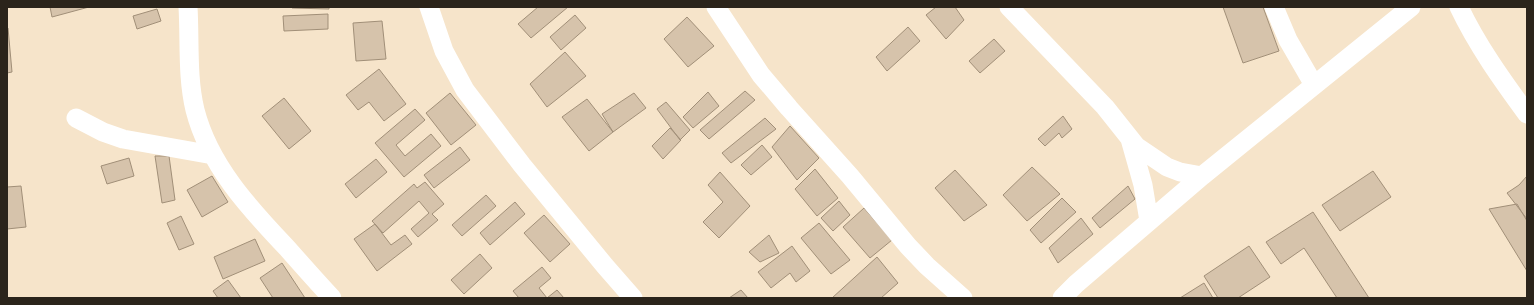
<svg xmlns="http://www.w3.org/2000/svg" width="1534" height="305" font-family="Barlow,sans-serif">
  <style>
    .building { fill: #d6c3ab; stroke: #a18f78 }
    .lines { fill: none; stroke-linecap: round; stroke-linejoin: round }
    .street { stroke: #fff; stroke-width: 19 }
  </style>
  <rect width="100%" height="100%" fill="#f6e4ca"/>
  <path class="building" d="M50 7H89L52 17Z
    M292 7H329V9L292 8Z
    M538 7H568L531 38 518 24Z
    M936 7H955L964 20 946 39 926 15Z
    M1223 7H1263L1279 51 1243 63Z
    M157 9 161 21 137 29 133 16Z
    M328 14V29L284 31 283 16Z
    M575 15 586 28 561 50 550 37Z
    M687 17 714 46 688 67 664 39Z
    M382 21 386 59 356 61 353 23Z
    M908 27 920 41 887 71 876 57Z
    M7 28H8L12 72 7 73Z
    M994 39 1005 51 980 73 969 61Z
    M565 52 586 76 547 107 530 84Z
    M379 69 406 104 384 121 369 102 358 110 346 95Z
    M745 91 755 100 709 139 700 130Z
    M708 92 719 106 693 128 683 117Z
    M450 93 476 125 451 145 426 113Z
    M634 93 646 108 613 132 602 114Z
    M284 98 311 131 289 149 262 116Z
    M587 99 613 132 589 151 562 117Z
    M666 102 690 130 680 140 657 109Z
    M415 109 425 120 396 145 405 156 431 134 441 146 404 177 375 143Z
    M1063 116 1072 129 1062 138 1059 133 1045 146 1038 139Z
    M765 118 776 129 731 163 722 153Z
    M790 126 819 158 797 180 772 147Z
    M670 128 681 140 663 159 652 146Z
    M762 145 772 157 751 175 741 165Z
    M460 147 470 160 434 188 424 175Z
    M155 156H169L175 200 162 203Z
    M129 158 134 176 107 184 101 166Z
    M376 159 387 172 356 198 345 184Z
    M1032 167 1060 194 1027 221 1003 195Z
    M815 169 838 198 817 216 795 189Z
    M955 170 987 205 964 221 935 188Z
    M1373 171 1391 197 1340 231 1322 205Z
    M720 172 750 206 719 238 703 222 723 202 708 185Z
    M212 176 228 202 202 217 187 190Z
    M1527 176V219L1507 193 1519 185Z
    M425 182 444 204 432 214 438 220 418 237 411 229 429 213 419 201 383 233 372 221 414 184 417 188Z
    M21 186 26 227 7 229V187Z
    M1128 186 1135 199 1100 228 1092 218Z
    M486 195 496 206 462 236 452 225Z
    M1062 198 1076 212 1041 243 1030 230Z
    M839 201 850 215 833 231 821 218Z
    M515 202 525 214 490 245 480 233Z
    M1517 204 1527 221V271L1489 209Z
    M864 208 892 240 870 258 843 227Z
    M1313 212 1369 298H1337L1304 248 1281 264 1266 242Z
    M544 215 570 244 550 262 524 233Z
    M181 216 194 244 179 250 167 223Z
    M1081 218 1093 234 1058 263 1049 248Z
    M819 223 850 260 831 274 801 238Z
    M375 224 391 245 405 235 412 244 377 271 354 239Z
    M769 235 779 253 760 262 749 252Z
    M255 239 265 261 223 279 214 257Z
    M792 246 810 271 796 282 790 273 771 288 758 272Z
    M1249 246 1270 277 1238 298H1218L1204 276Z
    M480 254 492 268 464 294 451 280Z
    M877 257 898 283 881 298H832Z
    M282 263 305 298H273L260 278Z
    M542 267 551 278 539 288 547 298H519L513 291Z
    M228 280 241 298H218L213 291Z
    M1204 283 1213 298H1180Z
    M557 290 564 298H547Z
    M741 290 748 298H729Z"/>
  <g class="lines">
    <path class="street" d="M188 7C190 41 187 77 195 110 209 165 249 208 287 248 302 265 317 282 332 298
      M429 7 444 51 465 90 522 165 605 266 633 298
      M716 7 761 75 789 108 850 176 908 246 927 266 963 298
      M1009 7 1105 107 1136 146 1167 167 1180 172 1202 176
      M1274 7 1288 40 1314 85
      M1459 7C1477 45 1502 80 1527 114
      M76 118 103 132 123 139 213 155
      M1130 139 1143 185 1149 221
      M1062 298 1076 284 1202 176 1411 7"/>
  </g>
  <rect width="1534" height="305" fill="none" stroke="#2b241b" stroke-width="16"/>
</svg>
